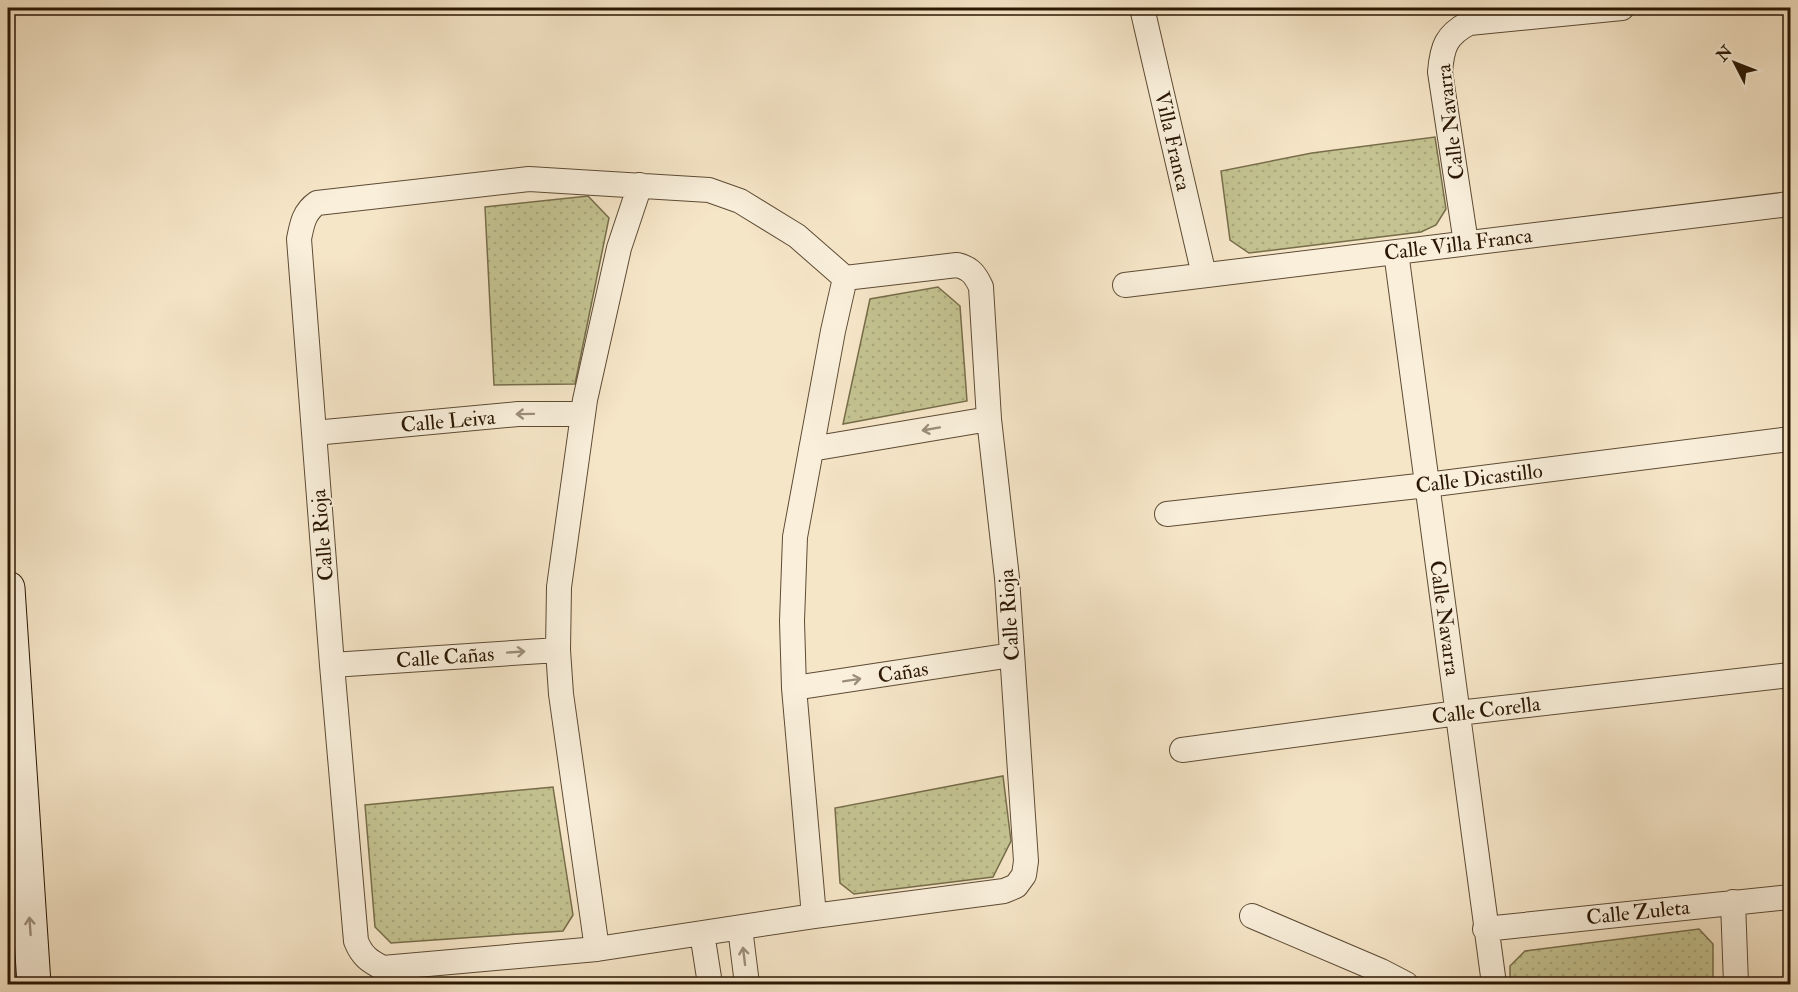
<svg xmlns="http://www.w3.org/2000/svg" width="1798" height="992" font-family="'IM FELL Double Pica',serif">
  <style>
    .grass { fill: url(#grass-dots); stroke: #776d4a; stroke-width: 1.5 }
    .lines { fill: none; stroke-linecap: round; stroke-linejoin: round }
    .street-casing { stroke: #5d4b34; stroke-width: 26 }
    .secondary-casing { stroke: #2a1703; stroke-width: 35 }
    .street { stroke: #f9efdb; stroke-width: 24 }
    .secondary { stroke: #f9efdb; stroke-width: 33 }
    .oneway { stroke: #9c8e7a }
    .labels { text-anchor: middle; stroke-width: 4.5; stroke-linejoin: round; paint-order: stroke }
    .street-label { font-size: 21px; fill: #2a1703; stroke: #f9efdb }
  </style>
  <defs>
    <pattern id="grass-dots" width="8" height="8" patternUnits="userSpaceOnUse" patternTransform="scale(1.5)"><rect width="8" height="8" fill="#c4c391"/><path d="M2 2h.1M6 6h.1" fill="none" stroke="#a9a77b" stroke-width="1.8" stroke-linecap="round"/></pattern>
  </defs>
  <rect width="100%" height="100%" fill="#f6e6c8"/>
  <filter id="stains"><feTurbulence type="fractalNoise" baseFrequency=".00333" numOctaves="4"/><feColorMatrix values="0 0 0 0 .2 0 0 0 0 .09 0 0 0 0 .02 0 0 0 .5 -.17"/></filter>
  <radialGradient id="worn" r=".72"><stop offset=".6" stop-color="#630" stop-opacity="0"/><stop offset="1" stop-color="#630" stop-opacity=".3"/></radialGradient>
  <path class="grass" d="M1435 137 1446 209 1436 225 1421 232 1249 253 1230 240 1221 171 1312 153Z
    M588 196 609 218 575 384 494 385 485 207Z
    M938 287 960 306 967 401 843 424 870 299Z
    M1003 776 1011 841 993 877 854 894 840 883 835 808Z
    M553 787 573 915 563 931 391 943 375 927 365 805Z
    M1699 929 1713 944V984H1510V966L1525 951Z"/>
  <g class="lines">
    <defs>
      <path id="street" d="M1142 8 1204 275
        M529 179 709 190 740 201 797 236 845 278 957 265C970 268 975 274 981 287L989 419 1007 578 1026 861 1024 875 1016 886 1004 891 814 916 597 949 383 968C369 961 362 956 356 941L332 665 299 239C302 224 304 212 317 203Z
        M1466 243 1440 72C1442 47 1446 35 1469 23L1622 8
        M1396 252 1494 984
        M1125 285 1790 204
        M314 433 518 414H583
        M811 449 989 419
        M1167 514 1427 485 1790 439
        M332 665 558 650
        M794 688 1012 655
        M1182 750 1458 713 1790 675
        M1733 902 1736 984
        M814 916 794 688 792 621 795 537 833 331 845 278
        M1252 916 1381 971 1406 984
        M740 928 747 984
        M1485 929 1790 897
        M702 933 710 984
        M597 949 561 694 558 650 559 587 585 400 619 248 640 185"/>
      <path id="secondary" d="M8 588 34 984"/>
    </defs>
    <use href="#street" class="street-casing"/>
    <use href="#secondary" class="secondary-casing"/>
    <use href="#street" class="street"/>
    <use href="#secondary" class="secondary"/>
  </g>
  <defs><path id="oneway-shaft" d="M-6 0H5M1.5-3L5.5 0L1.5 3" fill="none" stroke-width="1.6" stroke-linecap="round" stroke-linejoin="round" transform="scale(1.5)"/></defs>
  <g class="oneway">
    <use href="#oneway-shaft" transform="translate(525 414) rotate(179)"/>
    <use href="#oneway-shaft" transform="translate(931 429) rotate(170)"/>
    <use href="#oneway-shaft" transform="translate(516 652) rotate(-4)"/>
    <use href="#oneway-shaft" transform="translate(852 680) rotate(-9)"/>
    <use href="#oneway-shaft" transform="translate(30 926) rotate(-94)"/>
    <use href="#oneway-shaft" transform="translate(744 956) rotate(-97)"/>
  </g>
  <g class="labels">
    <g class="street-label">
      <text transform="translate(1450 122) rotate(-97)" y="7">Calle Navarra</text>
      <text transform="translate(1173 141) rotate(77)" y="7">Villa Franca</text>
      <text transform="translate(1458 244) rotate(-7)" y="7">Calle Villa Franca</text>
      <text transform="translate(448 421) rotate(-5)" y="7">Calle Leiva</text>
      <text transform="translate(1479 478) rotate(-7)" y="7">Calle Dicastillo</text>
      <text transform="translate(322 535) rotate(-95)" y="7">Calle Rioja</text>
      <text transform="translate(1009 615) rotate(-94)" y="7">Calle Rioja</text>
      <text transform="translate(1445 618) rotate(82)" y="7">Calle Navarra</text>
      <text transform="translate(445 657) rotate(-4)" y="7">Calle Cañas</text>
      <text transform="translate(903 672) rotate(-9)" y="7">Cañas</text>
      <text transform="translate(1486 710) rotate(-7)" y="7">Calle Corella</text>
      <text transform="translate(1638 912) rotate(-6)" y="7">Calle Zuleta</text>
    </g>
  </g>
  <rect width="1798" height="992" fill="none" stroke="#f6e6c8" stroke-width="30"/>
  <rect x="9" y="9" width="1780" height="974" fill="none" stroke="#2a1703" stroke-width="3"/>
  <rect x="15" y="15" width="1768" height="962" fill="none" stroke="#2a1703" stroke-width="1.5"/>
  <g transform="translate(1735 63) rotate(312)" stroke="#f9efdb" stroke-width="4.5" paint-order="stroke">
  <path d="M0-4.5L10 22L0 15L-10 22Z" fill="#2a1703"/>
  <text y="-9" font-size="16" font-weight="bold" text-anchor="middle" fill="#2a1703">N</text>
  </g>
  <rect width="100%" height="100%" filter="url(#stains)"/>
  <rect width="100%" height="100%" fill="url(#worn)"/>
</svg>
